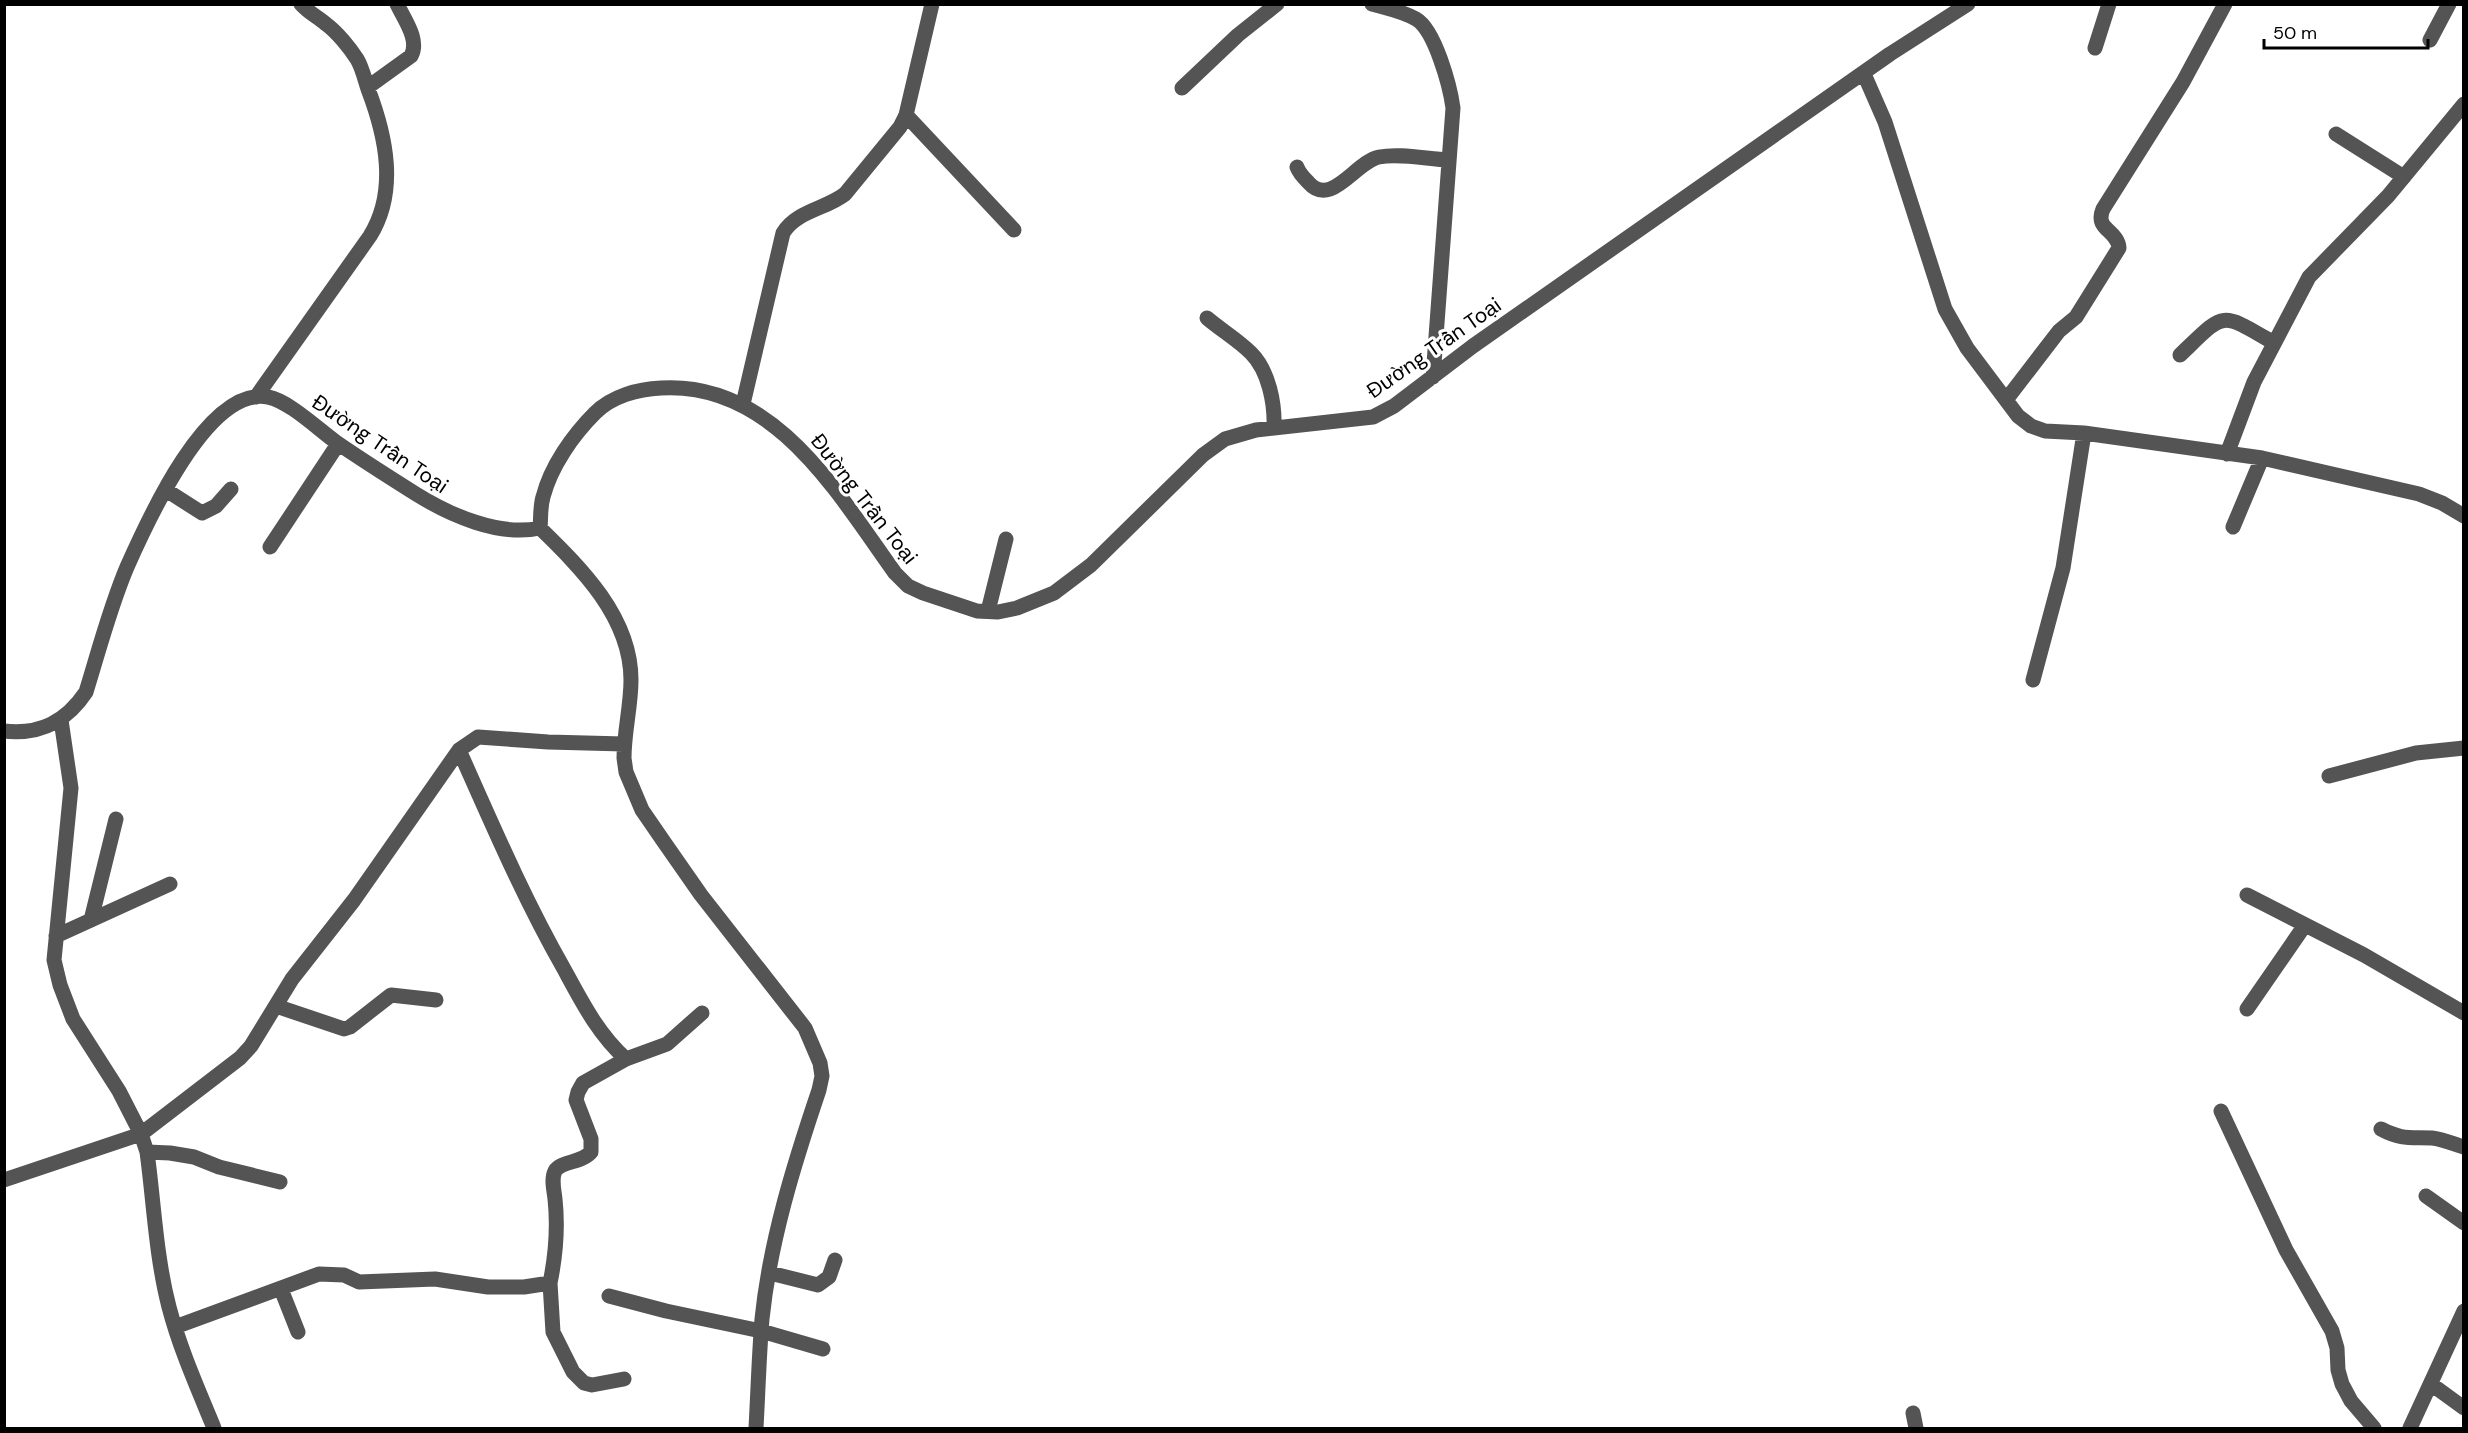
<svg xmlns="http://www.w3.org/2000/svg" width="2468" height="1433" font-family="'DM Sans',sans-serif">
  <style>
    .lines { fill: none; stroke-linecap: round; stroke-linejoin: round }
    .minor { stroke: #545454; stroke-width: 15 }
    .labels { text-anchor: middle; stroke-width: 6; stroke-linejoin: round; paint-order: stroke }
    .street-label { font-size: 21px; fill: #000; stroke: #fff }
  </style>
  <rect width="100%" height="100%" fill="#fff"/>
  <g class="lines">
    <path class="minor" d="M1372 4C1386 8 1402 11 1416 19 1435 30 1450 86 1453 108L1433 377
      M2430 40 2449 4
      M2095 48 2109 4
      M1864 74 1885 122 1945 309 1967 348 2018 416 2031 426 2045 431 2084 433 2262 458 2419 494 2442 503 2464 516
      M368 87 411 56C420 40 404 19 397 4
      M1182 88 1238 35 1277 4
      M906 115 1014 230
      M2336 134 2404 177
      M1297 167C1299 173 1303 177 1308 182 1331 209 1355 162 1379 157 1400 153 1427 159 1449 160
      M1207 318C1221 330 1238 340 1251 353 1269 371 1275 404 1274 428
      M2180 355C2226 311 2219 311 2274 343
      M256 397 370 236C398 191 386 136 368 89 365 80 362 67 357 59 350 48 337 32 326 24 318 17 309 13 301 4
      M2006 400 2059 331 2076 317 2119 248C2118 230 2094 230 2103 209L2183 82 2225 4
      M743 404 783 233C796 211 826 209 845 194L900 127 906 115 932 4
      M2227 454 2254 382 2309 277 2388 196 2464 104
      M166 490 202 513 216 506 231 489
      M2233 527 2262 458
      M540 528C581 568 631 617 631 680 631 706 624 732 624 758L626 772 642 810 664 842 701 895 805 1028 820 1063 822 1076 819 1090C794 1164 770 1241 762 1319 759 1356 758 1392 756 1428
      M270 547 338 444
      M988 611 1006 539
      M2033 680 2063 568 2084 433
      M61 720 71 788 54 960 60 985 73 1019 119 1091 141 1134 147 1152C154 1204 156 1257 169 1307 180 1349 198 1389 214 1428
      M4 731C40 735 66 722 86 692 99 650 110 607 127 567 147 522 207 386 268 397 289 401 318 429 336 442 362 460 389 477 416 494 450 515 499 537 540 528 541 518 540 507 543 497 551 466 573 435 595 413 612 396 638 389 661 388 774 381 838 494 895 573L908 586 923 593 977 611 998 612 1017 608 1054 593 1091 565 1203 455 1225 439 1256 430 1373 417 1394 406 1473 346 1890 54 1968 4
      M2329 776 2416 753 2464 748
      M2247 895 2364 955 2464 1013
      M91 920 116 819
      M56 936 170 884
      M276 1006 344 1029 350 1027 391 995 436 1000
      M2247 1009 2305 925
      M626 1059 667 1044 702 1013
      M2221 1111 2286 1250 2332 1331 2337 1348 2338 1370 2342 1384 2351 1401 2374 1428
      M2381 1129C2402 1140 2410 1137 2432 1138 2442 1139 2454 1144 2464 1147
      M147 1152 170 1153 194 1157 219 1167 280 1182
      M4 1180 141 1134 240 1058 251 1046 292 979 354 900 459 750 478 737 548 742 624 744
      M2426 1196 2464 1223
      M770 1273 818 1285 829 1277 835 1260
      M550 1283 553 1332 573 1372 584 1383 592 1385 624 1379
      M281 1289 298 1332
      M609 1296 666 1311 761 1331 823 1349
      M175 1327 319 1274 344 1275 359 1282 435 1279 488 1287H524L550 1283C556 1254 558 1227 555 1199 554 1190 551 1179 555 1171 561 1161 582 1163 591 1152V1139L576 1100 578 1092 583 1083 626 1059C598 1034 582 1002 564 969 524 899 492 824 459 750
      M2431 1384 2464 1408
      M1913 1413 1916 1428
      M2410 1428 2464 1311"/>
  </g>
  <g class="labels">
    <g class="street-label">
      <text transform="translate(1434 348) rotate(-35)" y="7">Đường Trần Toại</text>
      <text transform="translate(380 444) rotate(34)" y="7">Đường Trần Toại</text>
      <text transform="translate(864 499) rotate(52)" y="7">Đường Trần Toại</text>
    </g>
  </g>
  <rect width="2468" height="1433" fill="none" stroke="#000000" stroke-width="12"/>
  <path d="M2264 39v9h164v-9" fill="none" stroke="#000000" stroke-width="3"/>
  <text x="2273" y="39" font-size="18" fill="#000000" stroke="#ffffff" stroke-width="4.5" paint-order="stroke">50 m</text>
</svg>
